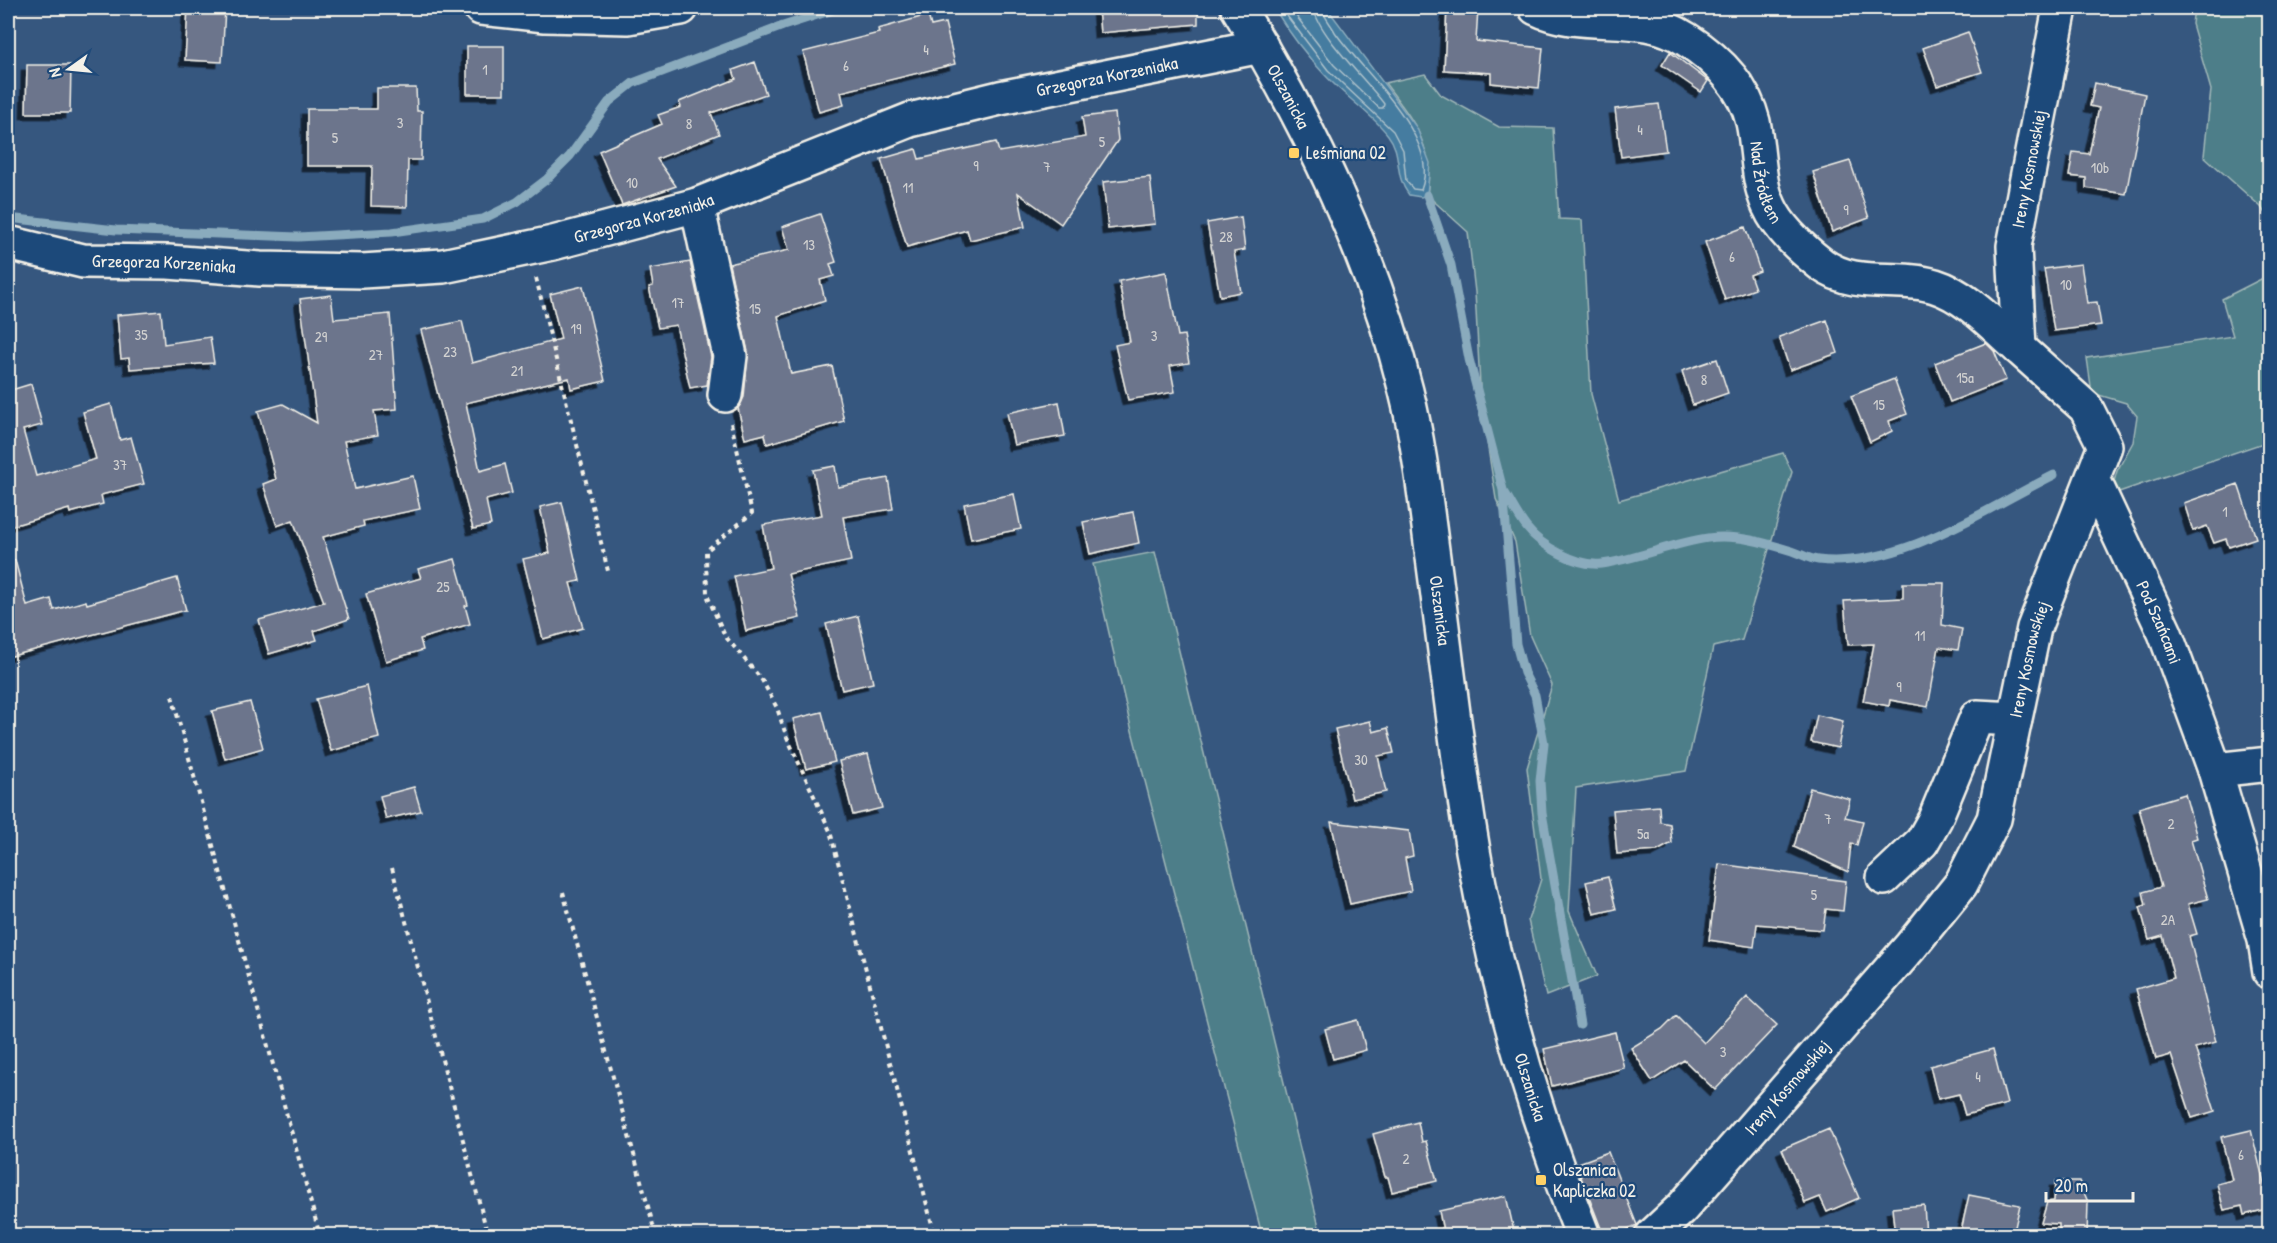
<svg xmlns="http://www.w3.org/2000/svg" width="2277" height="1243" font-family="'Patrick Hand',sans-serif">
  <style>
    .green { fill: #4e7e89; stroke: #a1b8b8; stroke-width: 1.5 }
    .water { fill: #447ca0; stroke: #8aabbd; stroke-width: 1.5 }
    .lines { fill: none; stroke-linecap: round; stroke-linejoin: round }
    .shore { stroke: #aec2cb; stroke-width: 1.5 }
    .stream { stroke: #8aabbd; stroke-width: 9 }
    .building { fill: #6c758c; stroke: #f4f1e8; stroke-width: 1.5; filter: url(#shadow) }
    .minor-casing { stroke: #f4f1e8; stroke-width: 38 }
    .path { stroke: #f4f1e8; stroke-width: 4; stroke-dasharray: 4.5 4.5; stroke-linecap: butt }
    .minor { stroke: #1f4a7a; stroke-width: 33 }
    .poi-dot { fill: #ffd166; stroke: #1f4a7a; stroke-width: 2 }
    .labels { text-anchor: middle; stroke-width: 4.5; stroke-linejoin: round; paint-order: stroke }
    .number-label { font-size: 15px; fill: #d2d2d1 }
    .street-label { font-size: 18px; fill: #f4f1e8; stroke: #1f4a7a }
    .poi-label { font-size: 18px; fill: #f4f1e8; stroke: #1f4a7a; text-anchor: start }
  </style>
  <defs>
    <filter id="shadow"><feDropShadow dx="-5.5" dy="5.5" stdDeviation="0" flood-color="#0009"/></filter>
  </defs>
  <rect width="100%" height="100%" fill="#36577f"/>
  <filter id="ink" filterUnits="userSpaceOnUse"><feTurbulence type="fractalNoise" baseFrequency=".0167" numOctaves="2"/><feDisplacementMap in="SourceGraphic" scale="12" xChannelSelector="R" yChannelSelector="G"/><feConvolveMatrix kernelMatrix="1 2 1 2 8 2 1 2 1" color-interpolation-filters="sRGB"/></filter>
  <g filter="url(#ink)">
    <path class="green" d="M2194 8H2269V220L2261 207 2204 156 2211 90 2192 24Z
      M1425 74 1441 95 1499 127 1553 128 1559 219 1582 220 1591 394 1619 500 1783 453 1792 472 1742 640 1713 647 1686 771 1576 788 1569 911 1597 976 1546 996 1528 920 1541 879 1527 768 1552 685 1530 636 1515 542 1496 499 1481 404 1475 292 1468 232 1427 195C1435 146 1413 120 1385 83Z
      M2269 275V441L2110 495 2117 471 2133 442 2137 416 2126 403 2092 393 2087 358 2233 336 2222 299Z
      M1155 552 1321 1235H1262L1129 719 1093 564Z"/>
    <path class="water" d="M1274 8H1327L1417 128 1430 163 1427 195 1421 197 1409 195C1393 174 1403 154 1388 135 1370 112 1344 96 1324 74 1305 54 1288 31 1274 8Z"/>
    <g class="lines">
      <path class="shore" d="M1281 8 1328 70 1393 131 1403 150 1406 181 1413 189 1421 190C1442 137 1362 72 1335 32 1331 24 1323 16 1322 8
        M1290 8 1334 65 1379 108H1383L1384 104C1368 82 1316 32 1314 8"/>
      <path class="stream" d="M1427 195 1451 265 1469 359 1503 490 1516 644 1524 673 1535 695 1544 743 1540 781 1542 813 1580 1025
        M8 218 116 230 298 237 392 232 483 219 517 202 547 179 570 156 609 102 633 83 783 26 839 8
        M1505 493C1512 504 1518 517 1527 528 1541 546 1578 567 1602 564 1638 559 1672 543 1708 538 1736 534 1766 543 1792 551 1801 554 1809 559 1818 560 1899 569 1984 510 2054 475"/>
    </g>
    <path class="building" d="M188 8H225L222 62 185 60Z
      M1098 8H1198V24L1100 33Z
      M1447 8H1478L1476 41 1543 48 1539 88 1491 83V73L1444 70Z
      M928 15 931 26 945 23 955 64 841 92 844 105 819 112 803 52 879 33 878 29Z
      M1968 32 1982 72 1937 86 1923 48Z
      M467 46H504V94H467Z
      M1670 52 1708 81 1701 92 1662 65Z
      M755 62 766 94 711 113 719 134 657 159 676 186 622 205 599 151 662 124 658 115 681 107 679 102 736 79 733 70Z
      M27 65H71L70 113H26Z
      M2095 83 2145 94 2126 194 2086 188V178L2069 176 2073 152 2089 154 2099 108 2090 106Z
      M377 88H416L417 111H422L421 160H408L407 207 371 206 372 166H307V109H377Z
      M1659 104 1666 151 1621 157 1615 109Z
      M1115 113 1118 140 1061 224 1018 193 1025 227 970 240 967 230 907 247 881 159 916 149 919 159 996 142 999 152 1085 137 1082 117Z
      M1850 161 1869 218 1832 232 1813 172Z
      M1150 177 1155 224 1108 229 1103 182Z
      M820 214 836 262 830 264 834 276 820 280 825 300 778 316 791 374 832 366 844 421 767 444 765 434 745 439 738 408 744 397 748 352 729 264 789 250 782 227Z
      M1241 217 1245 250 1234 252 1241 292 1220 296 1207 223Z
      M1745 227 1760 271 1750 275 1755 289 1725 300 1705 242Z
      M690 262 711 357 707 385 690 388 676 325 658 328 649 287 653 286 650 269Z
      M2081 264 2087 303 2097 302 2101 325 2054 331 2044 269Z
      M1166 272 1178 336 1184 335 1189 363 1170 366 1175 392 1128 400 1115 345 1130 342 1119 281Z
      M583 286 605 381 571 389 569 378 466 403 480 471 505 464 512 493 486 500 491 525 473 529 421 330 462 321 472 363 561 339 550 294Z
      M331 295 334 319 390 314 397 409 374 411 378 435 344 441 355 489 413 476 420 509 363 521 364 526 323 537 349 619 314 631 317 640 269 654 259 620 324 602 293 520 277 526 263 484 276 479 258 411 283 404 317 423 300 299Z
      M161 311 164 344 210 337 214 363 130 369 129 358 121 359 117 315Z
      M1827 320 1838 353 1790 370 1779 337Z
      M1986 343 1994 351 2006 380 1950 402 1935 363Z
      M1717 359 1728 393 1693 405 1682 371Z
      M1894 379 1907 414 1889 421 1892 431 1870 442 1851 396Z
      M31 384 42 425 23 430 36 476 96 459 83 412 111 404 120 440 131 437 144 484 101 495 103 504 70 513 69 509 12 526 8 510V391Z
      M1059 402 1065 436 1014 445 1007 413Z
      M835 466 838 487 888 478 893 509 843 517 851 561 788 574 800 618 746 631 734 576 771 568 763 525 822 515 813 470Z
      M2238 484 2256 538 2229 547 2226 539 2214 543 2207 526 2193 531 2184 503Z
      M1014 494 1021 529 971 539 964 504Z
      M562 502 580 581 570 583 583 628 543 639 523 559 550 553 540 507Z
      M1133 512 1139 543 1090 554 1083 522Z
      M455 559 468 605 465 606 470 624 420 639 423 650 386 661 366 594 421 578 418 569Z
      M15 560 27 606 51 599 54 610 86 601 87 604 177 578 186 610 8 657V561Z
      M1903 583H1944L1942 625 1962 629 1958 650 1939 647 1928 707 1890 700 1889 706 1863 701 1874 644 1848 645 1844 601 1903 598Z
      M858 616 873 683 842 690 826 624Z
      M367 686 379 738 331 751 316 699Z
      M250 702 263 748 225 759 212 711Z
      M822 712 835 762 806 769 793 719Z
      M1817 715 1843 721 1838 748 1811 742Z
      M1370 721 1373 732 1388 728 1394 753 1378 756 1386 792 1352 799 1335 729Z
      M868 754 882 808 853 815 839 761Z
      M414 787 421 811 386 819 380 796Z
      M1810 788 1850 799 1845 817 1863 821 1857 845 1851 844 1848 872 1794 847Z
      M2185 794 2197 838 2191 840 2208 899 2188 904 2197 934 2189 936 2216 1042 2195 1048 2215 1111 2192 1118 2171 1055 2156 1059 2136 989 2174 978 2163 936 2149 940 2140 907 2146 905 2143 892 2161 887 2139 808Z
      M1659 806 1660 822 1670 824 1672 843 1657 851 1617 854 1613 810Z
      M1331 822 1409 831 1413 856 1405 858 1411 891 1350 904Z
      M1719 864 1846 881 1843 911 1826 909 1823 930 1757 924 1754 947 1709 940Z
      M1608 877 1616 909 1594 914 1586 882Z
      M1747 997 1777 1025 1715 1090 1684 1060 1652 1081 1631 1048 1662 1029 1676 1015 1704 1043Z
      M1358 1020 1366 1050 1333 1059 1325 1029Z
      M1615 1032 1624 1068 1552 1086 1544 1049Z
      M1993 1049 2007 1104 1965 1115 1959 1094 1938 1099 1930 1066Z
      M1418 1122 1422 1142 1426 1141 1437 1181 1392 1192 1388 1177H1385L1373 1134Z
      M1829 1129 1859 1198 1827 1212 1820 1197 1805 1203 1782 1149Z
      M2251 1130 2270 1208 2244 1215 2242 1206 2224 1210 2217 1184 2232 1180 2221 1137Z
      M1608 1152 1637 1225 1612 1236H1604L1576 1164Z
      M2055 1181H2079L2088 1202 2087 1236H2059V1224L2041 1223 2047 1202 2054 1201Z
      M1969 1195 2020 1205 2013 1236H1984L1961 1231Z
      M1506 1196 1514 1231 1494 1236H1444L1439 1211Z
      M1924 1205 1926 1236H1895L1892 1208Z"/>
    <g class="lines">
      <defs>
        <g id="minor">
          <path d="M481 8 545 15 628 17 681 8"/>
          <path id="s1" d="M1238 8C1310 127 1372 254 1406 391 1419 443 1425 497 1432 550 1443 631 1452 712 1464 793 1485 944 1526 1094 1583 1236"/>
          <path id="s2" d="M1536 8C1583 31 1641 9 1686 39 1716 58 1744 85 1753 122 1759 149 1757 181 1769 206 1779 229 1802 249 1821 264 1856 290 1896 274 1935 286 1967 296 1994 326 2019 348"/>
          <path d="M697 205 730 356 725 395"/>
          <path id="s3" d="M8 243 83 261 168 262 260 269 362 271 443 266 553 243 697 205 910 120 1000 98 1261 46"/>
          <path id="s4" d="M2093 479 2165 633 2215 770 2265 940 2270 972"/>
          <path d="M2215 770 2270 764"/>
          <path d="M1884 878 1922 842 1935 819 1977 717 2015 719"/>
          <path id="s5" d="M1652 1236 1682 1208 1911 946 1961 884 1994 819 2034 628 2105 446 2086 408 2019 348 2014 246 2060 8"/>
        </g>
      </defs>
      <use href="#minor" class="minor-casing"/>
      <path class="path" d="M536 278 609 575
        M731 423 752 513 706 551 707 595 725 636 762 680 777 708 786 735 830 831 935 1236
        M172 696 320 1236
        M392 868 488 1236
        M563 892 656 1236"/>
      <use href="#minor" class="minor"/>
    </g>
  </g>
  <g class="poi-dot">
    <rect x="1288" y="147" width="12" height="12" rx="3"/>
    <rect x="1535" y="1174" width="12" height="12" rx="3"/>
  </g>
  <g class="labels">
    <g class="number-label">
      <text x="926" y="55">4</text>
      <text x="846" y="71">6</text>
      <text x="485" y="75">1</text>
      <text x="400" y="128">3</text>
      <text x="689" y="129">8</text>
      <text x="1640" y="135">4</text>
      <text x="335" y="143">5</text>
      <text x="1102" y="147">5</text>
      <text x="976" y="171">9</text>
      <text x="1047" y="172">7</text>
      <text x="2100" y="173">10b</text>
      <text x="632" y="188">10</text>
      <text x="908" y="193">11</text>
      <text x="1846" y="215">9</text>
      <text x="1226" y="242">28</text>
      <text x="809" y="250">13</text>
      <text x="1732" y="262">6</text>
      <text x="2066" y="290">10</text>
      <text x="678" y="308">17</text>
      <text x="755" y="314">15</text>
      <text x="576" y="334">19</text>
      <text x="141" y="340">35</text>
      <text x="1154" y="341">3</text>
      <text x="321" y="342">29</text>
      <text x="450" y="357">23</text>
      <text x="376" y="360">27</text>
      <text x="517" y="376">21</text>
      <text x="1965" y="383">15a</text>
      <text x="1704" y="385">8</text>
      <text x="1879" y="410">15</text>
      <text x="120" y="470">37</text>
      <text x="2225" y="517">1</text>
      <text x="443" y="592">25</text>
      <text x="1920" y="641">11</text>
      <text x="1899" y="692">9</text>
      <text x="1361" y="765">30</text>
      <text x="1828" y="824">7</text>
      <text x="2171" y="829">2</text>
      <text x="1643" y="839">5a</text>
      <text x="1814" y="900">5</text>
      <text x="2168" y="925">2A</text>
      <text x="1723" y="1057">3</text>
      <text x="1978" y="1082">4</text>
      <text x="2241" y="1160">6</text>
      <text x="1406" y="1164">2</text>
    </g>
    <g class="street-label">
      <text dy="6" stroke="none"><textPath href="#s3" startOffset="1130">Grzegorza Korzeniaka</textPath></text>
      <text dy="6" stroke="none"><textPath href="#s1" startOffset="102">Olszanicka</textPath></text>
      <text dy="6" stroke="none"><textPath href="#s5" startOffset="1245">Ireny Kosmowskiej</textPath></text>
      <text dy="6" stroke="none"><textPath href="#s2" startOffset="326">Nad Źródłem</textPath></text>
      <text dy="6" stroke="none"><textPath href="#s3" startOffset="644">Grzegorza Korzeniaka</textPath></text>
      <text dy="6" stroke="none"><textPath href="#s3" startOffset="158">Grzegorza Korzeniaka</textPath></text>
      <text dy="6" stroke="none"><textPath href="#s1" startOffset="642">Olszanicka</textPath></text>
      <text dy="6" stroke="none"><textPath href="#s4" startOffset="158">Pod Szańcami</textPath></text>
      <text dy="6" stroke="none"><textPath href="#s5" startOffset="705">Ireny Kosmowskiej</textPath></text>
      <text dy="6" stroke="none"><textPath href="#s1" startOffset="1128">Olszanicka</textPath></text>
      <text dy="6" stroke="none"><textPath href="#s5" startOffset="201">Ireny Kosmowskiej</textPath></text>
    </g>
    <g class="poi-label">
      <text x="1306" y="159">Leśmiana 02</text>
      <text x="1553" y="1176">Olszanica<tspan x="1553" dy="21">Kapliczka 02</tspan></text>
    </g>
  </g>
  <rect width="2277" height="1243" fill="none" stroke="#1f4a7a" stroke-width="30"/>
  <rect x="15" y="15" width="2247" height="1213" fill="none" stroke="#f4f1e8" stroke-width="2" filter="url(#ink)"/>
  <g transform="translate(69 69) rotate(255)" stroke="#1f4a7a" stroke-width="4.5" paint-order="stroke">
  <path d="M0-4.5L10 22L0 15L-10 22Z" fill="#f4f1e8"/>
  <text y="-9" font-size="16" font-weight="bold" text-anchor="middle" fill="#f4f1e8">N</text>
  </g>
  <path d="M2046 1192v9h87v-9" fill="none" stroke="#f4f1e8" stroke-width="3"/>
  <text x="2055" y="1192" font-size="18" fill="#f4f1e8" stroke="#1f4a7a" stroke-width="4.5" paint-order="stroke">20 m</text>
</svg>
